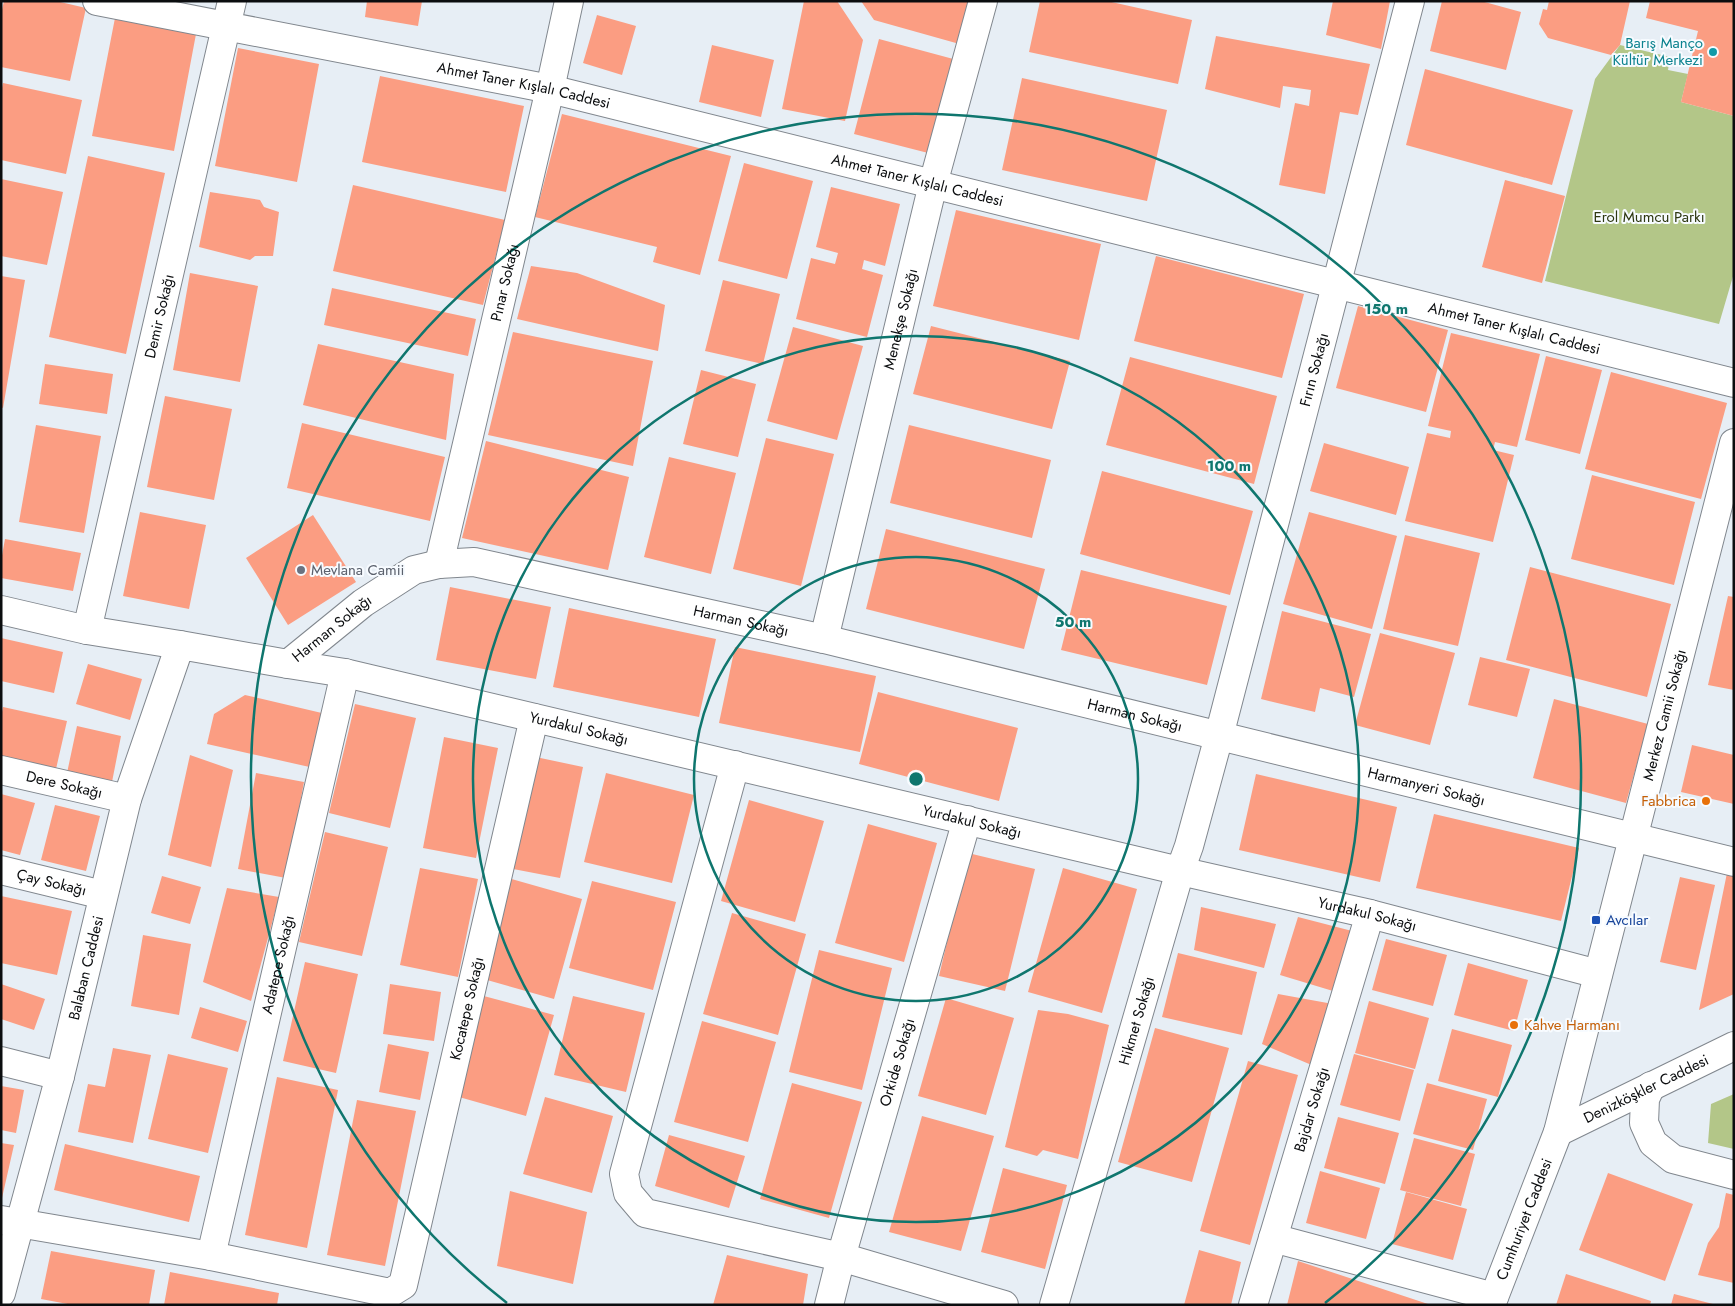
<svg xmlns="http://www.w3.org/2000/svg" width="1735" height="1306" font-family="Jost,sans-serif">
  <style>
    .green { fill: #b3c688 }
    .building { fill: #fb9d82 }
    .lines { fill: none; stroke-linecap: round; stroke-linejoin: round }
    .street-casing { stroke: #81878e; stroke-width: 30 }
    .secondary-casing { stroke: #81878e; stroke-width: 30 }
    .primary-casing { stroke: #81878e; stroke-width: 30 }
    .street { stroke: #fff; stroke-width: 28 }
    .secondary { stroke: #fff; stroke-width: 28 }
    .primary { stroke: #fff; stroke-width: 28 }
    .ring { fill: none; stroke: #0f766e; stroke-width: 2.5 }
    .culture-dot { fill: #0f9aa8; stroke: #f7fbff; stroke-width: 2 }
    .worship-dot { fill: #6b7280; stroke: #f7fbff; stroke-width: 2 }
    .food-dot { fill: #e8710a; stroke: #f7fbff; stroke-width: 2 }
    .transit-dot { fill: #1a4fb4; stroke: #f7fbff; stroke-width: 2 }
    .labels { text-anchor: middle; stroke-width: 4; stroke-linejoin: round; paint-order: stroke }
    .culture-label { font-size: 15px; fill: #0d838f; stroke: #f7fbff; text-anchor: end }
    .street-label { font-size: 15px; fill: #0b0d0f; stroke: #f7fbff }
    .park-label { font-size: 15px; fill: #2d3711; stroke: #f7fbff }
    .worship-label { font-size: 15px; fill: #5b616d; stroke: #f7fbff; text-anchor: start }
    .food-label { font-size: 15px; fill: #c56008; stroke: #f7fbff; text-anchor: end }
    .transit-label { font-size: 15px; fill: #164399; stroke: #f7fbff; text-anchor: start }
    .centre { fill: #0f766e; stroke: #f7fbff; stroke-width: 2.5 }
    .ring-label { font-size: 15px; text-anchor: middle; font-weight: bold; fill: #0f766e; stroke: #f7fbff; stroke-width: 4; stroke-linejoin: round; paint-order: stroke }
  </style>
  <rect width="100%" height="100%" fill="#e7eef5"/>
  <path class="green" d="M1620 45 1670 57 1668 70 1688 74 1681 102 1734 116V273L1719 324 1545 281 1595 79Z
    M1734 1094V1149L1708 1143 1711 1104Z"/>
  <path class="building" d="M4 1H56L86 8 70 81 1 67V14Z
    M367 1H422L418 26 365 17Z
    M804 1H837L863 40 845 121 782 109Z
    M861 1H974L963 45 874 20Z
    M1040 1H1107L1192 20 1178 84 1029 52Z
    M1333 1H1390L1381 49 1326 35Z
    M1442 1H1481L1521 12 1506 70 1430 51Z
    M1549 1H1630L1620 45 1611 55 1548 38 1539 24 1543 9 1547 10Z
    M1650 1H1734V116L1681 102 1698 31 1646 18Z
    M597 15 636 26 622 75 583 63Z
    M115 18 196 34 174 151 92 136Z
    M1216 36 1370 64 1358 115 1340 112 1325 194 1279 185 1295 103 1309 106 1311 90 1283 86 1280 108 1205 89Z
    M879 39 957 60 932 154 854 134Z
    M712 45 774 60 761 117 699 102Z
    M238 48 319 64 297 182 215 166Z
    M1425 69 1573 110 1552 185 1406 145Z
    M380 76 524 106 506 192 362 162Z
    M1022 78 1167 110 1147 201 1002 170Z
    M3 83 82 100 66 174 1 160V92Z
    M562 114 731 156 700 275 653 262 657 247 535 217Z
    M88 156 165 173 126 354 49 337Z
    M744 163 813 181 787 279 718 261Z
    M1 179 63 192 47 265 1 256Z
    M1505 180 1565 196 1542 283 1482 267Z
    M353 185 505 220 483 305 333 271Z
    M831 187 900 204 885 266 864 260 862 269 883 275 867 337 796 319 811 258 835 264 838 253 816 247Z
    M210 192 260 200 264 207 279 212 273 256H255L250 260 199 247Z
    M956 210 1101 244 1079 340 933 306Z
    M1156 256 1304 294 1282 378 1134 341Z
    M531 266 577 273 665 305 658 351 517 319Z
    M190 273 258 286 240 382 173 370Z
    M1 276 25 280 3 408 1 407Z
    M723 280 780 294 763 364 705 351Z
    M332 288 476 319 468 356 324 325Z
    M1358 306 1448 330 1426 412 1336 388Z
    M931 326 1070 361 1052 429 913 394Z
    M793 327 863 346 837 440 767 421Z
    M513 332 653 361 633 466 488 435Z
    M1451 333 1540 354 1517 447 1495 442 1493 450 1514 455 1493 542 1405 521 1427 433 1450 438 1451 431 1428 426Z
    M318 344 454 374 446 440 303 405Z
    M1546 356 1602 370 1580 454 1525 440Z
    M1130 357 1277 396 1254 484 1106 445Z
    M45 364 113 374 107 414 39 404Z
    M701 370 756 384 738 457 683 444Z
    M1611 372 1727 403 1701 499 1585 469Z
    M165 396 232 409 214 500 147 487Z
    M302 423 445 457 430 521 287 488Z
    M36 425 101 436 84 533 19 522Z
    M909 425 1051 460 1032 538 890 503Z
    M766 438 834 454 801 586 733 569Z
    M486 441 629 477 608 570 462 538Z
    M1324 443 1409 467 1396 515 1310 491Z
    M669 457 736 473 711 574 644 557Z
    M1102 471 1253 511 1230 595 1080 554Z
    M1592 475 1695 502 1674 585 1571 559Z
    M140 512 206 525 189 609 123 596Z
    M1309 512 1397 536 1372 629 1283 604Z
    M313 515 356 582 288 625 246 558Z
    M886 529 1045 569 1024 649 866 609Z
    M1405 535 1480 553 1458 646 1383 629Z
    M5 539 81 553 73 591 1 578V561Z
    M1530 567 1671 604 1647 697 1506 660Z
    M1081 570 1227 606 1207 685 1061 650Z
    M450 587 551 607 536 679 436 660Z
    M1728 596 1734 597V690L1708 685Z
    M569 608 716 639 699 717 553 687Z
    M1282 611 1371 634 1354 697 1320 688 1315 712 1261 699Z
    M1380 633 1455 653 1430 745 1355 725Z
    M1 638 63 652 54 693 1 681Z
    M735 647 876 676 860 752 719 723Z
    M1480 657 1530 669 1517 717 1468 705Z
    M88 664 142 679 130 720 76 704Z
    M878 692 1018 728 999 801 859 764Z
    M245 695 326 714 314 768 207 744 214 714Z
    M1554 699 1648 724 1626 803 1533 778Z
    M355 704 416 718 390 828 329 813Z
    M3 707 67 721 56 769 1 757V717Z
    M77 726 121 736 112 782 67 773Z
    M444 737 498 748 476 858 423 848Z
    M1692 745 1734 755V804L1681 792Z
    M190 755 233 770 211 867 168 855Z
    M531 756 583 767 560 878 508 868Z
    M256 773 304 782 286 878 238 869Z
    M606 773 694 795 672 883 584 862Z
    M1256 774 1397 807 1380 882 1239 850Z
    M1 794 35 803 20 855 1 850Z
    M749 800 824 821 795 922 721 901Z
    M55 805 100 816 86 871 41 860Z
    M1434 814 1579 848 1561 921 1416 888Z
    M868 824 937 843 904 962 835 943Z
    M325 832 388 847 362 956 299 942Z
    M968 853 1035 869 1005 991 939 976Z
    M420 868 478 879 458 977 400 965Z
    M1063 868 1137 889 1102 1013 1028 992Z
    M1727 873 1734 875V994L1699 1010Z
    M162 876 201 887 190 924 151 913Z
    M1680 877 1715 885 1696 970 1660 962Z
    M508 878 582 899 554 999 480 978Z
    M592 881 676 902 653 990 569 968Z
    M227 888 279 897 251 1001 203 982Z
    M1 896 72 911 57 975 1 963Z
    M1201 907 1276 924 1264 968 1194 950Z
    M732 913 806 934 778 1035 703 1014Z
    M1298 917 1356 932 1333 991 1280 975Z
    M143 935 191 944 179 1015 131 1006Z
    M1386 939 1447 955 1433 1006 1372 990Z
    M819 950 892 968 862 1090 789 1072Z
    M1178 953 1257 972 1242 1035 1162 1017Z
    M305 962 358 974 336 1073 283 1061Z
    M1468 963 1528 980 1514 1031 1454 1015Z
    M1 984 45 999 34 1030 1 1019Z
    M390 984 441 992 434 1041 383 1034Z
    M1278 994 1333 1004 1314 1066 1262 1044Z
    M480 995 554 1015 526 1116 452 1095Z
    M573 996 645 1013 626 1092 554 1075Z
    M946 998 1014 1018 986 1115 918 1096Z
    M1369 1001 1429 1018 1415 1069 1355 1053Z
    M200 1007 247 1021 238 1052 191 1038Z
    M1038 1010 1068 1014 1109 1025 1078 1159 1043 1150 1037 1156 1005 1147Z
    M702 1021 776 1042 748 1142 674 1122Z
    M1155 1028 1229 1048 1192 1182 1118 1162Z
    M1452 1029 1512 1045 1498 1097 1438 1081Z
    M388 1044 429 1052 420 1100 379 1092Z
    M113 1048 151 1055 133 1143 78 1132 88 1084 105 1087Z
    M168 1054 228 1068 208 1153 148 1139Z
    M1354 1054 1414 1070 1400 1121 1340 1105Z
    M1248 1061 1298 1075 1250 1245 1200 1231Z
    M277 1077 338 1090 307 1248 245 1235Z
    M792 1083 862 1102 829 1218 760 1199Z
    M1427 1083 1487 1099 1473 1150 1413 1134Z
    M1 1086 24 1090 16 1133 1 1130Z
    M545 1097 613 1116 592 1193 523 1174Z
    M357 1100 416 1111 385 1266 327 1255Z
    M922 1116 994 1136 961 1251 889 1232Z
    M1338 1117 1399 1133 1385 1184 1324 1168Z
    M669 1135 745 1156 729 1208 655 1186Z
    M1414 1138 1475 1154 1461 1206 1400 1190Z
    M1 1143 14 1145 2 1198H1Z
    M65 1144 200 1176 189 1222 54 1190Z
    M1003 1168 1067 1185 1045 1269 981 1252Z
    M1320 1171 1380 1188 1366 1239 1306 1223Z
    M1608 1173 1693 1204 1665 1281 1579 1250Z
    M510 1191 587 1212 573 1284 497 1266Z
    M1406 1192 1467 1209 1453 1260 1392 1244Z
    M1726 1193 1734 1195V1283L1698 1275 1708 1243 1719 1227Z
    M1199 1250 1241 1262 1231 1305H1184Z
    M51 1251 155 1270 149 1305H73L41 1299Z
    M727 1255 808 1274 803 1305H713Z
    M1298 1261 1428 1304V1305H1287Z
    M170 1272 279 1293 277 1305H164Z
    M1566 1274 1651 1301 1650 1305H1556Z
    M1674 1294 1713 1304V1305H1671Z"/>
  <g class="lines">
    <defs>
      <g id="street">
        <path id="s1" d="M439 564 550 89 569 1"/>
        <path d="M1 610 87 630 180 645"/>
        <path id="s2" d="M87 630 232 1"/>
        <path id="s3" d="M824 639 933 184 983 1"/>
        <path id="s4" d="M288 664 345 673 1180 871 1370 914 1598 974"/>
        <path d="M735 765 624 1174 628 1193 645 1213 841 1257 1004 1305"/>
        <path id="s5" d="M1 770 127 799"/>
        <path id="s6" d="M1 870 103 895"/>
        <path d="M1 1061 60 1076"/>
        <path d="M1651 1086 1645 1099 1644 1123 1653 1143 1673 1159 1734 1175"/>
        <path d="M1 1220 211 1256 390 1293"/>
        <path d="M1273 1238 1494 1297"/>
        <path id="s7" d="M211 1256 345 673"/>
        <path id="s8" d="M390 1293 403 1285 534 718"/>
        <path id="s9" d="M829 1305 841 1257 967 820"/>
        <path id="s10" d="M1054 1305 1180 871 1189 846 1219 736 1410 1"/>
        <path id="s11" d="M1253 1305 1370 914"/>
      </g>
      <g id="secondary">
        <path id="s12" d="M97 1 550 89 1734 383"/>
        <path id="s13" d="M1 1293 60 1076 127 799 180 645 288 664 363 603 414 570 439 564 474 562 824 639 1734 862"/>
      </g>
      <g id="primary">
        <path id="s14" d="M1558 1132 1734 1046"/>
        <path id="s15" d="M1491 1305 1558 1132 1734 443"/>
      </g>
    </defs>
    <use href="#street" class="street-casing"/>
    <use href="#secondary" class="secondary-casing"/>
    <use href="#primary" class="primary-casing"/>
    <use href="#street" class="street"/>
    <use href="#secondary" class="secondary"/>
    <use href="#primary" class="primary"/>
  </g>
  <g class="ring">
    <circle cx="916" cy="779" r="222"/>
    <circle cx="916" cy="779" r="443"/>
    <path d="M507 1303A665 665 0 1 1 1325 1303"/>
  </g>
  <circle class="culture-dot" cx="1713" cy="52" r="5"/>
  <circle class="worship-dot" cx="301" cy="570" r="5"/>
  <g class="food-dot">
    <circle cx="1706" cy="801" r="5"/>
    <circle cx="1514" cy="1025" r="5"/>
  </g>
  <rect class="transit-dot" x="1591" y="915" width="10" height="10" rx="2.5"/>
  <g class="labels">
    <g class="culture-label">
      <text x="1703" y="48">Barış Manço<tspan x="1703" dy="17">Kültür Merkezi</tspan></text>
    </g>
    <g class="street-label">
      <text dy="5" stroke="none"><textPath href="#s12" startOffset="435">Ahmet Taner Kışlalı Caddesi</textPath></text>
      <text dy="5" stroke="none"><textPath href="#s12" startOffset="840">Ahmet Taner Kışlalı Caddesi</textPath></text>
      <text dy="5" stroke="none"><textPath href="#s1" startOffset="289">Pınar Sokağı</textPath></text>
      <text dy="5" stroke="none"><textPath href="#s2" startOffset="322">Demir Sokağı</textPath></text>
      <text dy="5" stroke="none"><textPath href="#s3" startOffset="329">Menekşe Sokağı</textPath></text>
      <text dy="5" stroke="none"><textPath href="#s12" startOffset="1455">Ahmet Taner Kışlalı Caddesi</textPath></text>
      <text dy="5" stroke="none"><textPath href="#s10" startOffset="971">Fırın Sokağı</textPath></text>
      <text dy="5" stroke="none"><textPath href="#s13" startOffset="1274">Harman Sokağı</textPath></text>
      <text dy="5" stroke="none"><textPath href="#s13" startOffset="839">Harman Sokağı</textPath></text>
      <text dy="5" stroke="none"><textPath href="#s15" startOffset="616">Merkez Camii Sokağı</textPath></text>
      <text dy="5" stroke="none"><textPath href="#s13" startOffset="1679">Harman Sokağı</textPath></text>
      <text dy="5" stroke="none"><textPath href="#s4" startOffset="298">Yurdakul Sokağı</textPath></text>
      <text dy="5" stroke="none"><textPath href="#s5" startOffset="65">Dere Sokağı</textPath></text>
      <text dy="5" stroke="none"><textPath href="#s13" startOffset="1979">Harmanyeri Sokağı</textPath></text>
      <text dy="5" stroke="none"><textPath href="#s4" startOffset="702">Yurdakul Sokağı</textPath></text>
      <text dy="5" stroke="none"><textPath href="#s6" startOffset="52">Çay Sokağı</textPath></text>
      <text dy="5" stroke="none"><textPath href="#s4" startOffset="1108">Yurdakul Sokağı</textPath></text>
      <text dy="5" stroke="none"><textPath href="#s7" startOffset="299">Adatepe Sokağı</textPath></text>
      <text dy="5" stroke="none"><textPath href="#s13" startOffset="336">Balaban Caddesi</textPath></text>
      <text dy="5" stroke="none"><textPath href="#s8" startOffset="299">Kocatepe Sokağı</textPath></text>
      <text dy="5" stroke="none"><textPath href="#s10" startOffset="296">Hikmet Sokağı</textPath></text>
      <text dy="5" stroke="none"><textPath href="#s9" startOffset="252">Orkide Sokağı</textPath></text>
      <text dy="5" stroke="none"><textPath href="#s14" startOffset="98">Denizköşkler Caddesi</textPath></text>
      <text dy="5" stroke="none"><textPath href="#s11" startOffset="204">Bajdar Sokağı</textPath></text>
      <text dy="5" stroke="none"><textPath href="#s15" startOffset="92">Cumhuriyet Caddesi</textPath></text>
    </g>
    <g class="park-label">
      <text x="1649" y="222">Erol Mumcu Parkı</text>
    </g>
    <g class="worship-label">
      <text x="311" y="575">Mevlana Camii</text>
    </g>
    <g class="food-label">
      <text x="1696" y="806">Fabbrica</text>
      <text x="1524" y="1030" text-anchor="start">Kahve Harmanı</text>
    </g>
    <g class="transit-label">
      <text x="1606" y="925">Avcılar</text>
    </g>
  </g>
  <circle cx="916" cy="779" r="8" class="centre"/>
  <g class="ring-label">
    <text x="1386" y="314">150 m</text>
    <text x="1229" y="471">100 m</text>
    <text x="1073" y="627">50 m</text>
  </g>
  <rect width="1735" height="1306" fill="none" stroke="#0b0d0f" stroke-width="5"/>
</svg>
